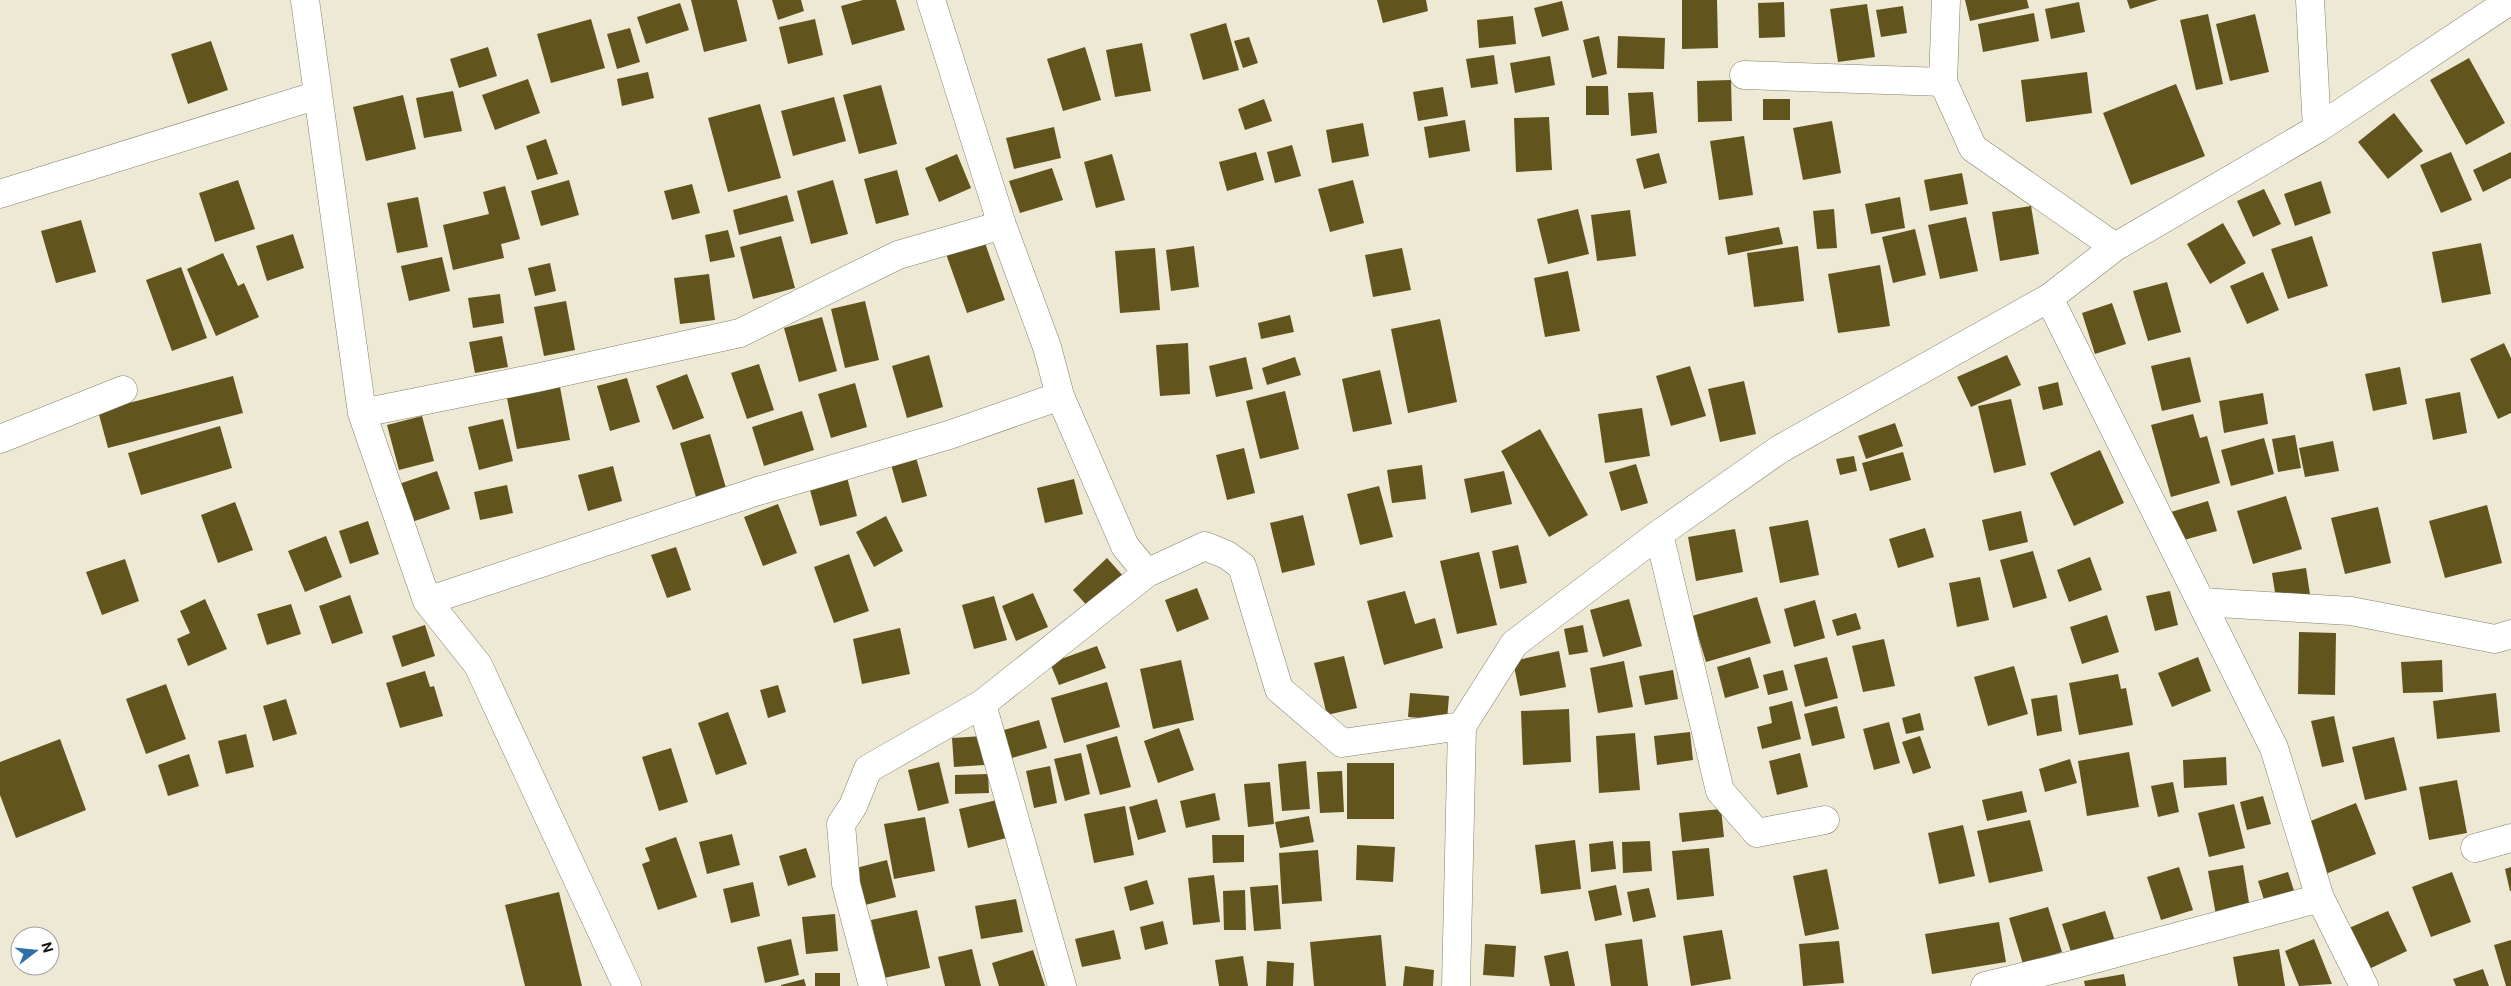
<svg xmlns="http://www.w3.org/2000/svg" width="2511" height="986" font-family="Roboto,sans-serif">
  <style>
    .building { fill: #61541c }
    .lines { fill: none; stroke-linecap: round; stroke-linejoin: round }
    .minor-casing { stroke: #84806d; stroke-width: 29 }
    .minor { stroke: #fff; stroke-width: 28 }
  </style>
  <rect width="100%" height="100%" fill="#eee9d4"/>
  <path class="building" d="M691 0H737L747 41 704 52Z
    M772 0H801L804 11 778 20Z
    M863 0H896L905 30 852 45 841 6Z
    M1377 0H1426L1428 11 1383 23Z
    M1682 0H1717L1718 48 1682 49Z
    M1965 0H2027L2029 8 1970 21Z
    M2127 0H2158L2130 9Z
    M1562 1 1569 30 1542 37 1534 8Z
    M1784 2 1785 37 1759 38 1758 3Z
    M2079 2 2085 32 2051 39 2045 9Z
    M680 3 689 30 646 44 637 17Z
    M1867 4 1875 57 1838 62 1830 9Z
    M1903 6 1907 33 1881 37 1876 10Z
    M2034 13 2039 41 1983 52 1978 24Z
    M2208 14 2223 84 2196 90 2180 20Z
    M2255 14 2269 72 2230 81 2216 24Z
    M1513 16 1516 44 1479 48 1477 20Z
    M591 19 605 68 551 83 537 34Z
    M815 19 823 55 788 64 779 27Z
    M1226 23 1239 70 1203 80 1190 34Z
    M630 28 640 62 617 69 607 34Z
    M1599 36 1607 74 1592 78 1583 40Z
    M1618 36 1665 38 1664 69 1617 68Z
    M1249 37 1258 63 1243 68 1234 41Z
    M211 41 228 90 188 104 171 54Z
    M1142 43 1151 91 1115 97 1106 50Z
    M488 47 497 76 459 88 450 59Z
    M1085 47 1101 100 1063 111 1047 59Z
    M1494 55 1498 84 1471 88 1466 59Z
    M1550 56 1555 85 1515 93 1510 63Z
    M2469 58 2505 123 2466 145 2430 80Z
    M648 72 654 98 622 106 617 79Z
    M2087 72 2092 113 2026 122 2021 80Z
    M528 79 540 113 495 130 482 95Z
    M1731 80 1732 121 1698 122 1697 81Z
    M2176 84 2205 156 2131 185 2103 113Z
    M881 85 897 144 859 154 843 95Z
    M1586 86H1608L1609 115H1586Z
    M1443 87 1448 116 1418 121 1413 92Z
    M453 91 462 131 424 138 416 98Z
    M1653 92 1657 133 1631 136 1628 93Z
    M403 95 416 149 366 161 353 107Z
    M834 97 846 141 793 156 781 111Z
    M1264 99 1272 121 1245 130 1238 109Z
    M1763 99H1790V120H1763Z
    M760 104 781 178 728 192 708 118Z
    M2394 113 2423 151 2388 179 2358 142Z
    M1549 117 1552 170 1516 172 1514 118Z
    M1465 120 1470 151 1429 158 1424 127Z
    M1832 121 1841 173 1803 180 1793 128Z
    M1363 123 1369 156 1332 163 1326 130Z
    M1054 127 1061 158 1014 169 1006 138Z
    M1744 136 1753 195 1719 200 1710 141Z
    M546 139 558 174 537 180 526 146Z
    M1292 145 1301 176 1275 183 1267 152Z
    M1256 152 1264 180 1227 191 1219 162Z
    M2451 152 2472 200 2441 213 2420 165Z
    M2511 152V178L2483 192 2473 170Z
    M1659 153 1667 183 1644 189 1636 159Z
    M957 154 971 188 939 202 925 168Z
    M1112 154 1125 200 1096 208 1084 162Z
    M1052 168 1063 200 1020 213 1009 181Z
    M897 170 909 215 876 224 864 179Z
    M1962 173 1968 204 1930 211 1924 180Z
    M238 180 255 229 215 242 199 193Z
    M569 180 579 215 541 226 531 191Z
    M833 180 848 234 811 244 797 191Z
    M1353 180 1364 223 1330 232 1318 189Z
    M2321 181 2331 213 2295 226 2284 194Z
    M692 184 700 213 672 220 664 191Z
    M505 186 520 239 501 244 504 258 453 270 443 225 489 214 483 192Z
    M2264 189 2281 224 2253 237 2237 201Z
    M787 195 794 221 739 235 733 210Z
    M418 197 428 247 397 253 387 203Z
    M1900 197 1905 228 1871 234 1865 204Z
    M2031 206 2039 254 2000 261 1992 212Z
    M1578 209 1589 254 1548 264 1537 219Z
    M1834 209 1837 248 1817 249 1813 211Z
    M1630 210 1636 256 1597 261 1591 215Z
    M1966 217 1978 271 1940 279 1928 225Z
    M81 220 96 272 56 283 41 231Z
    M2223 223 2246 263 2210 284 2187 244Z
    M1779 227 1783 244 1728 255 1725 237Z
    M1915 229 1926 275 1893 283 1882 237Z
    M728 230 735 257 710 262 705 235Z
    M293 234 304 268 267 281 256 246Z
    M781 236 795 288 753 299 740 247Z
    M2312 236 2328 286 2288 299 2271 249Z
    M984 240 1005 300 967 313 946 254Z
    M2481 243 2491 294 2442 303 2432 252Z
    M1194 246 1199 287 1171 291 1166 250Z
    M1798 246 1804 301 1754 307 1747 253Z
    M1155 248 1160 310 1120 313 1115 251Z
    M1402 248 1411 290 1373 297 1365 255Z
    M223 253 238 286 244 283 259 317 216 336 187 269Z
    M442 257 450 291 409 301 401 266Z
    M550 263 556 291 535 296 528 268Z
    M1880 265 1890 326 1838 333 1828 274Z
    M181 267 207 338 172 351 146 280Z
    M1568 271 1580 331 1545 337 1534 278Z
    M2263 272 2279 310 2247 324 2230 286Z
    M709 274 715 320 680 324 674 278Z
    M2167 282 2181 332 2148 341 2133 291Z
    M500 294 504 323 473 328 468 298Z
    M566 301 575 350 544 356 534 307Z
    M865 301 879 360 845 368 831 309Z
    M2112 303 2126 344 2095 354 2082 313Z
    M1290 315 1294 332 1261 339 1258 323Z
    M822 317 837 371 799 382 784 328Z
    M1440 319 1457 402 1408 413 1391 329Z
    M502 336 508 367 475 373 469 342Z
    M1188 343 1190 394 1160 396 1156 345Z
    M2504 343 2511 358V413L2498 419 2470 359Z
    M929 355 943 407 907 418 892 366Z
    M2007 355 2021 385 1971 407 1957 377Z
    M1246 357 1253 389 1216 397 1209 366Z
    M1295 357 1301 375 1267 385 1262 368Z
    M2190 357 2201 402 2162 411 2151 366Z
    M759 364 774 410 747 419 731 373Z
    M1690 366 1706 416 1671 426 1656 376Z
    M2400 367 2407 404 2373 411 2365 374Z
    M1380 370 1392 424 1353 432 1342 379Z
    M687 374 704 418 673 430 656 386Z
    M233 376 243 413 108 448 98 411Z
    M627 378 640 422 610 431 597 386Z
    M1744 381 1756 434 1720 442 1708 389Z
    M2058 382 2063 405 2043 410 2038 387Z
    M855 383 867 427 831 438 818 394Z
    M560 387 570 440 517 449 507 398Z
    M1285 391 1299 449 1260 459 1246 401Z
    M2460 392 2467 433 2433 440 2425 399Z
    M2263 393 2268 424 2224 433 2219 401Z
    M2011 399 2026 465 1994 473 1978 406Z
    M1642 408 1650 456 1605 463 1598 414Z
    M802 411 814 450 764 466 752 427Z
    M2193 414 2200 438 2207 436 2220 483 2171 497 2151 425Z
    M422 416 434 461 399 470 387 425Z
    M503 419 513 461 479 470 468 427Z
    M1895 423 1903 446 1866 459 1858 436Z
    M220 426 232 468 141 495 128 453Z
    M1540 429 1588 515 1549 537 1501 451Z
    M710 434 726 488 696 497 680 443Z
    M2295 435 2301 468 2278 472 2272 439Z
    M2264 438 2274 474 2231 486 2221 450Z
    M2333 441 2339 471 2305 477 2299 448Z
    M1244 448 1255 493 1227 500 1216 455Z
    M2100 450 2124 503 2074 526 2050 473Z
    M1903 452 1911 480 1870 491 1862 463Z
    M915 454 927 496 902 503 890 461Z
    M1854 456 1857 471 1840 475 1836 459Z
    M1636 464 1648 503 1621 511 1609 472Z
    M1422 465 1426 499 1392 503 1387 470Z
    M613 466 622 501 588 511 578 475Z
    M437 471 450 509 409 523 396 485Z
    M1504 471 1512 504 1471 513 1464 479Z
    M846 473 857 516 820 526 808 483Z
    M1074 479 1083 514 1045 523 1037 488Z
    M507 485 513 513 480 520 474 492Z
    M1379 486 1393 537 1360 545 1347 494Z
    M2286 496 2302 549 2253 564 2237 511Z
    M2208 501 2217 531 2180 541 2171 512Z
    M235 502 253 550 218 563 201 515Z
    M778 504 797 553 763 566 744 517Z
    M2487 505 2502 563 2445 578 2429 521Z
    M2378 507 2391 563 2345 574 2331 518Z
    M2021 511 2028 542 1989 551 1982 520Z
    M1303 515 1315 565 1282 573 1270 523Z
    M886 516 903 551 874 567 856 532Z
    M1808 520 1819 575 1780 583 1769 527Z
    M368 521 379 554 350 564 339 531Z
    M1925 528 1934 557 1898 568 1889 539Z
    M1735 529 1743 572 1696 581 1688 537Z
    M326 536 342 577 305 592 288 551Z
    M1518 545 1527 583 1500 589 1492 551Z
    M676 547 691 590 667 598 651 555Z
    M2033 551 2047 598 2013 608 2000 560Z
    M1479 552 1497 625 1457 634 1440 561Z
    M849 554 869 611 834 623 814 567Z
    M2090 557 2102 590 2069 602 2057 570Z
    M1107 558 1124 577 1090 609 1073 590Z
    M125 559 139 601 102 615 86 572Z
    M2306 568 2311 601 2277 605 2272 573Z
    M1980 577 1989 620 1957 627 1949 583Z
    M1197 588 1209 619 1177 632 1165 600Z
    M1405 591 1415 624 1435 618 1443 648 1384 665 1367 601Z
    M2170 591 2178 625 2155 631 2146 596Z
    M1033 593 1048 627 1016 641 1002 606Z
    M350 595 363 633 332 644 319 606Z
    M994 596 1007 640 974 649 962 605Z
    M1757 597 1771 643 1706 662 1692 616Z
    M205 599 227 649 188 666 177 639 190 633 180 611Z
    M1629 599 1642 646 1603 657 1590 610Z
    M1815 600 1825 638 1794 647 1784 609Z
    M291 604 301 634 267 645 257 614Z
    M1856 613 1861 629 1837 636 1832 620Z
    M2107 615 2119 652 2082 664 2070 627Z
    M425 625 435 656 402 667 392 636Z
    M1583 625 1588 652 1569 655 1564 629Z
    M900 628 910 674 862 684 853 639Z
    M2299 632 2336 633 2335 695 2298 694Z
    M1884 639 1895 686 1863 692 1852 646Z
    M1097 646 1106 668 1059 685 1050 663Z
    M1559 651 1566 687 1520 696 1513 661Z
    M1344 656 1357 708 1327 715 1314 663Z
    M1750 657 1759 688 1725 698 1717 667Z
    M1827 657 1838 698 1805 707 1794 665Z
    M2198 657 2211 691 2172 707 2158 673Z
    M1181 660 1194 720 1153 729 1140 669Z
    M2442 660 2443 692 2403 693 2401 662Z
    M1624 661 1633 707 1598 713 1590 668Z
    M2014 666 2028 714 1988 726 1974 677Z
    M1673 670 1678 699 1645 705 1639 676Z
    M1783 670 1788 690 1768 695 1763 675Z
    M425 671 430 687 434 686 443 716 400 728 386 683Z
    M2118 674 2121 689 2126 688 2133 725 2079 735 2069 683Z
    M1107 682 1120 727 1064 743 1051 698Z
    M166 684 186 739 146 754 126 699Z
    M778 685 786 712 768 718 760 690Z
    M1410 693 1449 696 1447 720 1408 717Z
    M2496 693 2500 732 2437 739 2433 701Z
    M2057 695 2062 731 2037 736 2031 699Z
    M286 699 297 734 273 741 263 706Z
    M1792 701 1801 739 1762 749 1757 727 1772 723 1769 707Z
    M1837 706 1845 738 1812 746 1804 714Z
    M1569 709 1571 762 1523 765 1521 711Z
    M728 712 747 764 716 775 698 723Z
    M1920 713 1924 730 1906 734 1902 718Z
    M2334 716 2344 762 2322 767 2311 721Z
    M1039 720 1047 748 1012 758 1004 730Z
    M1889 722 1900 763 1874 770 1863 729Z
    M1179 728 1194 770 1158 783 1144 741Z
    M1690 732 1693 760 1657 765 1654 736Z
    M1635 733 1640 790 1599 793 1596 736Z
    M246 734 254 767 226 774 218 741Z
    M983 736 984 765 954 767 952 738Z
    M1117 736 1131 787 1100 795 1086 745Z
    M1920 736 1931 768 1913 774 1902 742Z
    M2394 737 2407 790 2365 800 2352 747Z
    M60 739 86 810 16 838 0 795V762Z
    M671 748 688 802 659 811 642 757Z
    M2129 752 2139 807 2087 816 2078 761Z
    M1081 753 1090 794 1065 801 1054 759Z
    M1800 753 1808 787 1777 795 1769 761Z
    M189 754 199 786 168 796 158 765Z
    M2226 757 2227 785 2184 788 2183 760Z
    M2070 759 2077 783 2045 792 2039 769Z
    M1306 761 1310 809 1282 811 1278 764Z
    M939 762 949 803 918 811 908 770Z
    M1347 763H1394V819H1347Z
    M1050 766 1057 803 1034 808 1026 771Z
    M1342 771 1344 812 1320 813 1317 772Z
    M988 774 989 793 955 794V775Z
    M2457 780 2467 833 2429 840 2419 787Z
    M1270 782 1274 824 1248 827 1244 784Z
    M2173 782 2179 812 2158 817 2151 786Z
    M2022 791 2027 812 1987 821 1982 800Z
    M1215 793 1220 820 1186 828 1180 801Z
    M2263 796 2271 824 2247 830 2240 802Z
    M1001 799 1010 837 968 848 959 809Z
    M1157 799 1166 832 1138 840 1129 807Z
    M2356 803 2376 854 2323 875 2303 824Z
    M2234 804 2245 848 2209 857 2198 813Z
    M1125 806 1134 855 1094 863 1084 814Z
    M1721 809 1724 837 1682 842 1679 813Z
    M1309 816 1314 842 1280 848 1275 822Z
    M925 817 935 871 894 879 884 824Z
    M2030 820 2043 871 1989 883 1977 831Z
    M1963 825 1975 876 1939 884 1928 833Z
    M732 834 740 865 707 874 699 842Z
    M1212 835H1244V862L1213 863Z
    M676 837 697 897 658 910 642 864 650 861 645 848Z
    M1575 840 1581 889 1541 894 1535 845Z
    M1613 841 1616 869 1591 872 1589 844Z
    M1650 841 1652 871 1623 873 1622 842Z
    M1357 845 1395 847 1393 882 1356 880Z
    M806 848 816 877 788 886 779 856Z
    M1709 848 1714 896 1677 900 1672 851Z
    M1318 850 1322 901 1282 904 1279 853Z
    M887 860 896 897 865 905 856 868Z
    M2243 865 2250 909 2216 915 2208 871Z
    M2179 867 2193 910 2161 920 2147 877Z
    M2511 867V891H2510L2505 869Z
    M1827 869 1839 929 1805 936 1793 876Z
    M2288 872 2296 897 2266 906 2258 881Z
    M2452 872 2471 922 2431 937 2412 887Z
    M1214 875 1220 922 1193 925 1188 878Z
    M1147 880 1154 904 1130 911 1124 887Z
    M753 882 760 916 731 923 723 889Z
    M1278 885 1281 929 1254 931 1250 887Z
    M1616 885 1622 915 1595 921 1588 891Z
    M1649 888 1656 917 1633 922 1627 892Z
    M1245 890 1246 930H1224L1223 891Z
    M559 892 582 986H525L505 905Z
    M1016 899 1023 932 981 939 975 906Z
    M2048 907 2062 952 2023 964 2009 918Z
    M917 910 930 968 884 978 871 920Z
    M2105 911 2116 944 2073 958 2062 924Z
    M2388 911 2407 951 2369 969 2349 928Z
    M835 914 838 951 806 954 802 917Z
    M1163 921 1168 944 1145 950 1140 927Z
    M1999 922 2006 962 1932 974 1925 934Z
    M1114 930 1121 959 1082 967 1075 939Z
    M1722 930 1731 979 1691 986 1683 936Z
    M1381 935 1386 986H1314L1310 942Z
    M791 939 799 975 765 983 757 947Z
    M1642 939 1648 986H1611L1605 944Z
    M2314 939 2332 984 2299 986 2285 951Z
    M2511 940V986H2506L2494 945Z
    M1839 941 1844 983 1803 986 1799 944Z
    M1485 944 1516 946 1514 977 1483 975Z
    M972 949 981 986H945L938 957Z
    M2279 949 2285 986H2238L2233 957Z
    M1033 950 1045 986H999L992 963Z
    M1568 951 1575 986H1550L1544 956Z
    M1243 956 1248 986H1219L1215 960Z
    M1267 961 1294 963 1293 986H1266Z
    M1405 966 1434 970 1433 986H1403Z
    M2483 969 2489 986H2456L2453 979Z
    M815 973H840V986H815Z
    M2124 974 2126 986H2085L2084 981Z
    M804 979 806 986H781V985Z"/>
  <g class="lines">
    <defs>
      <path id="minor" d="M305 0 362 413 427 601 478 665 627 986
        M931 0 1002 225 1047 347 1060 396 1125 546 1147 573 1205 546 1227 555 1242 566 1279 689 1342 743 1462 726
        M1946 0 1943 82 1973 148 2115 247
        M2310 0 2317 129
        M1744 75 1943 82
        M0 194 318 95
        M2049 298 2274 748 2320 898 2364 986
        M362 413 536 378 740 333 898 255 1002 225
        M0 439 123 390
        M1659 534 1720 791 1757 833 1825 820
        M427 601 758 491 949 435 1060 396
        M2201 602 2351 611 2495 639 2511 634
        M982 704 1062 986
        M2475 848 2511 838
        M873 986 846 884 841 824 853 806 868 769 982 704 1147 573
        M1456 986 1462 726 1514 644 1659 534 1780 449 2049 298 2115 247 2317 129 2511 0
        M1985 986 2072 965 2320 898"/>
    </defs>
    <use href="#minor" class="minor-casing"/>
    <use href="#minor" class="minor"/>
  </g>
  <g transform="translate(35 951) rotate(74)"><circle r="24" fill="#ffffff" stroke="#a3a29f"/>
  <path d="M0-4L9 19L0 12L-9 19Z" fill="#2d70a6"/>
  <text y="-8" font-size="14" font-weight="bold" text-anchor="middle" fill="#18160f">N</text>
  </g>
</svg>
